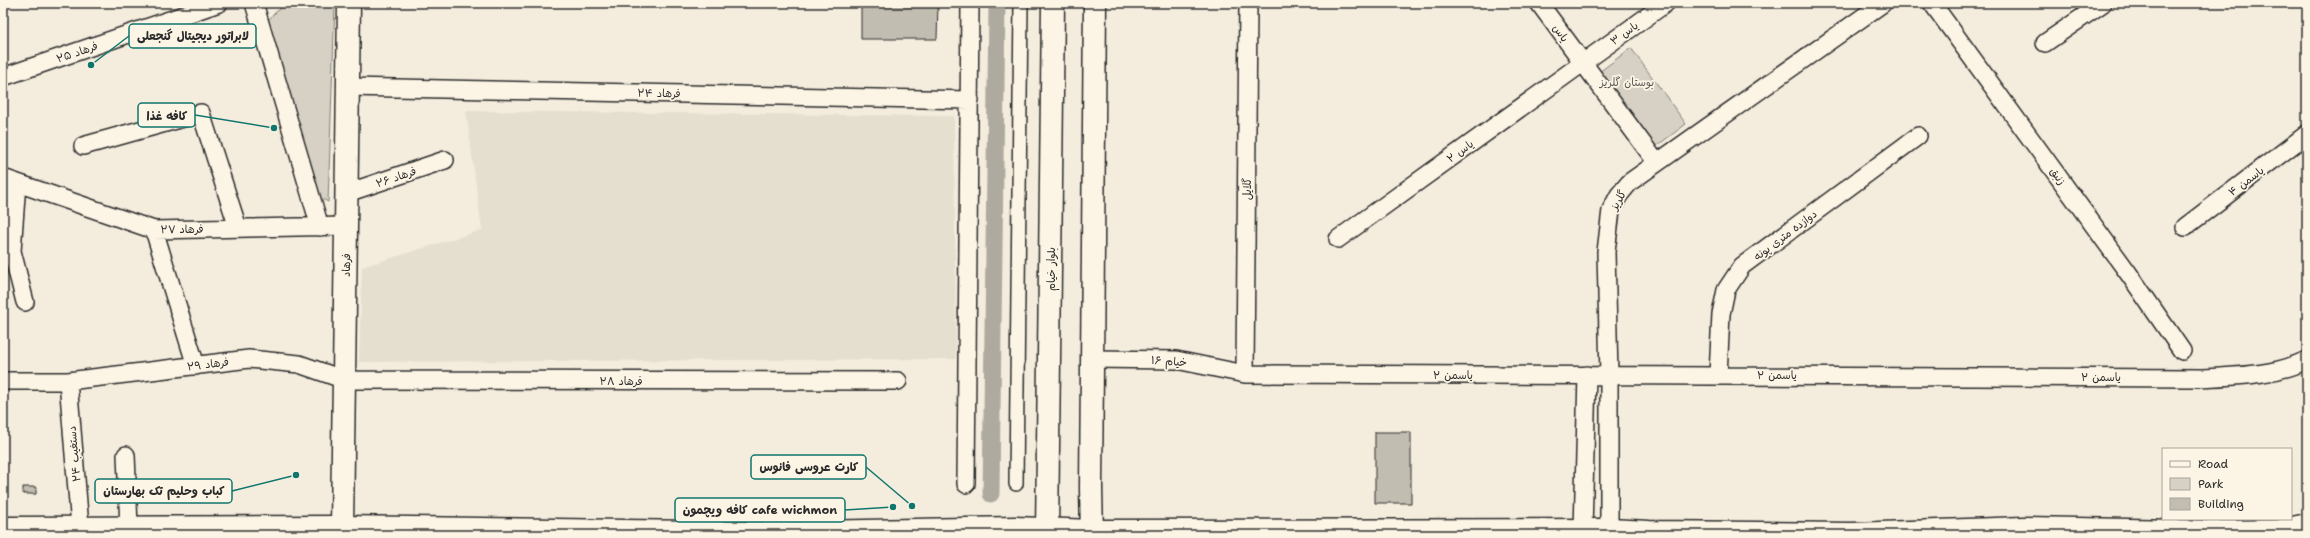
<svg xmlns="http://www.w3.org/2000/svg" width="2310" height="538" font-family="'Shantell Sans','Playpen Sans Arabic',sans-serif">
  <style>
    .built { fill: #e5dfd0 }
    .green { fill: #d6d1c4; stroke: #807e78 }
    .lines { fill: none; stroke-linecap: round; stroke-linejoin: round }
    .canal { stroke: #afaaa0; stroke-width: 17 }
    .building { fill: #c2bdb1; stroke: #2b2b2b }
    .pedestrian-casing { stroke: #2b2b2b; stroke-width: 16 }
    .minor-casing { stroke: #2b2b2b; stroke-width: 20 }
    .tertiary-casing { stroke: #2b2b2b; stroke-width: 25 }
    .secondary-casing { stroke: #2b2b2b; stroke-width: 25 }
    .primary-casing { stroke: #2b2b2b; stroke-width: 25 }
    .pedestrian { stroke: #fcf5e5; stroke-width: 13 }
    .minor { stroke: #fcf5e5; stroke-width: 17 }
    .tertiary { stroke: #fcf5e5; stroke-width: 22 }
    .secondary { stroke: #fcf5e5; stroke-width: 22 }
    .primary { stroke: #fcf5e5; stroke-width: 22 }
    .labels { text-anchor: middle; stroke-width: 3.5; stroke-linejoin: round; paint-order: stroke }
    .street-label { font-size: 11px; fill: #2b2b2b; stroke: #fcf5e5 }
    .park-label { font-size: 11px; fill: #565451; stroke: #fcf5e5 }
    .leader { fill: none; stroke: #0f766e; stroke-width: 1.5 }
    .callout-dot { fill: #0f766e; stroke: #fcf5e5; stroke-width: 1.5 }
    .callout { fill: #fcf5e5; stroke: #0f766e; stroke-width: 1.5 }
    .callout-label { font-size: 12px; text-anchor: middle; font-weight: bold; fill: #2b2b2b }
  </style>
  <rect width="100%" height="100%" fill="#f4edde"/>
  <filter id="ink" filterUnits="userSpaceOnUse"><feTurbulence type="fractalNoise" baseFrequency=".025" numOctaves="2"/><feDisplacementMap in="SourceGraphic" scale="8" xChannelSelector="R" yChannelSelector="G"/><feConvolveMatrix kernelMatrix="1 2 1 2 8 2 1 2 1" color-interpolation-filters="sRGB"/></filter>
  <g filter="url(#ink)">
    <path class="built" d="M466 111 954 116 956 359 359 362 362 267 482 230Z"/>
    <path class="green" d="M300 3H335L328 202 315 195 267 21 279 9Z
      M1631 48 1686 124 1650 151 1594 76Z"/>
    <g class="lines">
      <path class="canal" d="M991 494 997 3"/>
    </g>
    <path class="building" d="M861 3H938L937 39H861Z
      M1375 432H1411V503H1375Z
      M23 487H36V494H23Z"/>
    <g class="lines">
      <defs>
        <path id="pedestrian" d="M1016 484 1021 3"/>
        <path id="minor" d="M254 3 320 227
          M1539 3 1657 163
          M1932 3 2129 274 2182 351
          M2045 43 2103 3
          M3 77 219 3
          M348 87 970 100
          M83 146 201 113 238 228
          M3 178 154 230 346 226
          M17 183 12 251 25 302
          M347 193 445 160
          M2185 227 2307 134
          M154 230 196 366
          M1338 239 1666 3
          M1092 359 1176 360 1245 374 2200 378C2236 376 2274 376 2307 360
          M1245 374 1248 3
          M1718 375 1721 314 1726 290 1742 266 1918 136
          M3 381H68L249 359 299 364 345 380 898 381
          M68 381 80 527
          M126 455 129 527
          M966 484 970 3
          M1609 530V375L1606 252 1611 210 1619 195 1630 182 1883 3
          M1583 531 1587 375"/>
        <path id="tertiary" d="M342 527 349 3"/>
        <path id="secondary" d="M1092 531 1609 530 1649 532 1852 534 2024 528 2227 532 2279 531 2307 525"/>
        <path id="primary" d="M3 528 342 527 765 533 1015 528 1092 531
          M1047 535 1053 3
          M1092 535 1091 488 1095 3"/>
      </defs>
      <use href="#pedestrian" class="pedestrian-casing"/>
      <use href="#minor" class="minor-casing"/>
      <use href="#tertiary" class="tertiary-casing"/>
      <use href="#secondary" class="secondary-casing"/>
      <use href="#primary" class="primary-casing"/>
      <use href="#pedestrian" class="pedestrian"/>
      <use href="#minor" class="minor"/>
      <use href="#tertiary" class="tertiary"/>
      <use href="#secondary" class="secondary"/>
      <use href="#primary" class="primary"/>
    </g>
  </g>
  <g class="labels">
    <g class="street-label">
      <text transform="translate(1561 33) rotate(54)" y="4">یاس</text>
      <text transform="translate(1624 33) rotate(-36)" y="4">یاس ۳</text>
      <text transform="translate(77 52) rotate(-19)" y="4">فرهاد ۲۵</text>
      <text transform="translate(659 93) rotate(1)" y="4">فرهاد ۲۴</text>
      <text transform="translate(1460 151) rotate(-36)" y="4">یاس ۲</text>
      <text transform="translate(2058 176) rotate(54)" y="4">زنبق</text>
      <text transform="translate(396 177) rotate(-19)" y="4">فرهاد ۲۶</text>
      <text transform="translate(2246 181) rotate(-37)" y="4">یاسمن ۴</text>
      <text transform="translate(1247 189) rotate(-90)" y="4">گلایل</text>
      <text transform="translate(1618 200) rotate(-60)" y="4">گلریز</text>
      <text transform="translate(182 229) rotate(-1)" y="4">فرهاد ۲۷</text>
      <text transform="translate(1785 235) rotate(-37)" y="4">دوازده متری پونه</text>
      <text transform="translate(346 265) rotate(-89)" y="4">فرهاد</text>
      <text transform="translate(1051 269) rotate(-90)" y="4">بلوار خیام</text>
      <text transform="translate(1169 361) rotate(4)" y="4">خیام ۱۶</text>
      <text transform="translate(208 364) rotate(-7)" y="4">فرهاد ۲۹</text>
      <text x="1453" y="379">یاسمن ۲</text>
      <text x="1777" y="379">یاسمن ۲</text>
      <text x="2101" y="381">یاسمن ۲</text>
      <text x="621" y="385">فرهاد ۲۸</text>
      <text transform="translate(74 454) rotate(-95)" y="4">دستغیب ۲۴</text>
    </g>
    <g class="park-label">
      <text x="1627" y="86">بوستان گلریز</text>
    </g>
  </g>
  <path class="leader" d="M91 65L129 36M274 128L195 115M912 506L866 467M296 475L232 491M893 507L845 510"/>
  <g class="callout-dot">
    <circle cx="91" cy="65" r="4"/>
    <circle cx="274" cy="128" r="4"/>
    <circle cx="912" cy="506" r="4"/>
    <circle cx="296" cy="475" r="4"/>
    <circle cx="893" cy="507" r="4"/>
  </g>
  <g class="callout">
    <rect x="129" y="24" width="127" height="24" rx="4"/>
    <rect x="138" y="103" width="57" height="24" rx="4"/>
    <rect x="751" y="455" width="115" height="24" rx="4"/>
    <rect x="95" y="479" width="137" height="24" rx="4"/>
    <rect x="675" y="498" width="170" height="24" rx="4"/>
  </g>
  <g class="callout-label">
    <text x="193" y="40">لابراتور دیجیتال گنجعلی</text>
    <text x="167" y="120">کافه غذا</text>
    <text x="809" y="471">کارت عروسی فانوس</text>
    <text x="164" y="495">کباب وحلیم تک بهارستان</text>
    <text x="760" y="514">کافه ویچمون cafe wichmon</text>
  </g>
  <rect width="2310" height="538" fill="none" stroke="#fcf5e5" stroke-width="16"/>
  <rect x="8" y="8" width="2294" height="522" fill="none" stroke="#2b2b2b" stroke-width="1.5" filter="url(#ink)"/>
  <rect x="2162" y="448" width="130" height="72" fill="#fcf5e5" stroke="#a8a49b"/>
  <rect x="2170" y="461" width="20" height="6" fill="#fcf5e5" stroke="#a8a49b"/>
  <text x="2198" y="468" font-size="12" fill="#2b2b2b">Road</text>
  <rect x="2170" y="478" width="20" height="12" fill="#d6d1c4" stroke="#a8a49b"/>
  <text x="2198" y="488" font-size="12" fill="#2b2b2b">Park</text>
  <rect x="2170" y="498" width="20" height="12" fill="#c2bdb1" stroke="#a8a49b"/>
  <text x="2198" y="508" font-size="12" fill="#2b2b2b">Building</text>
</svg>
